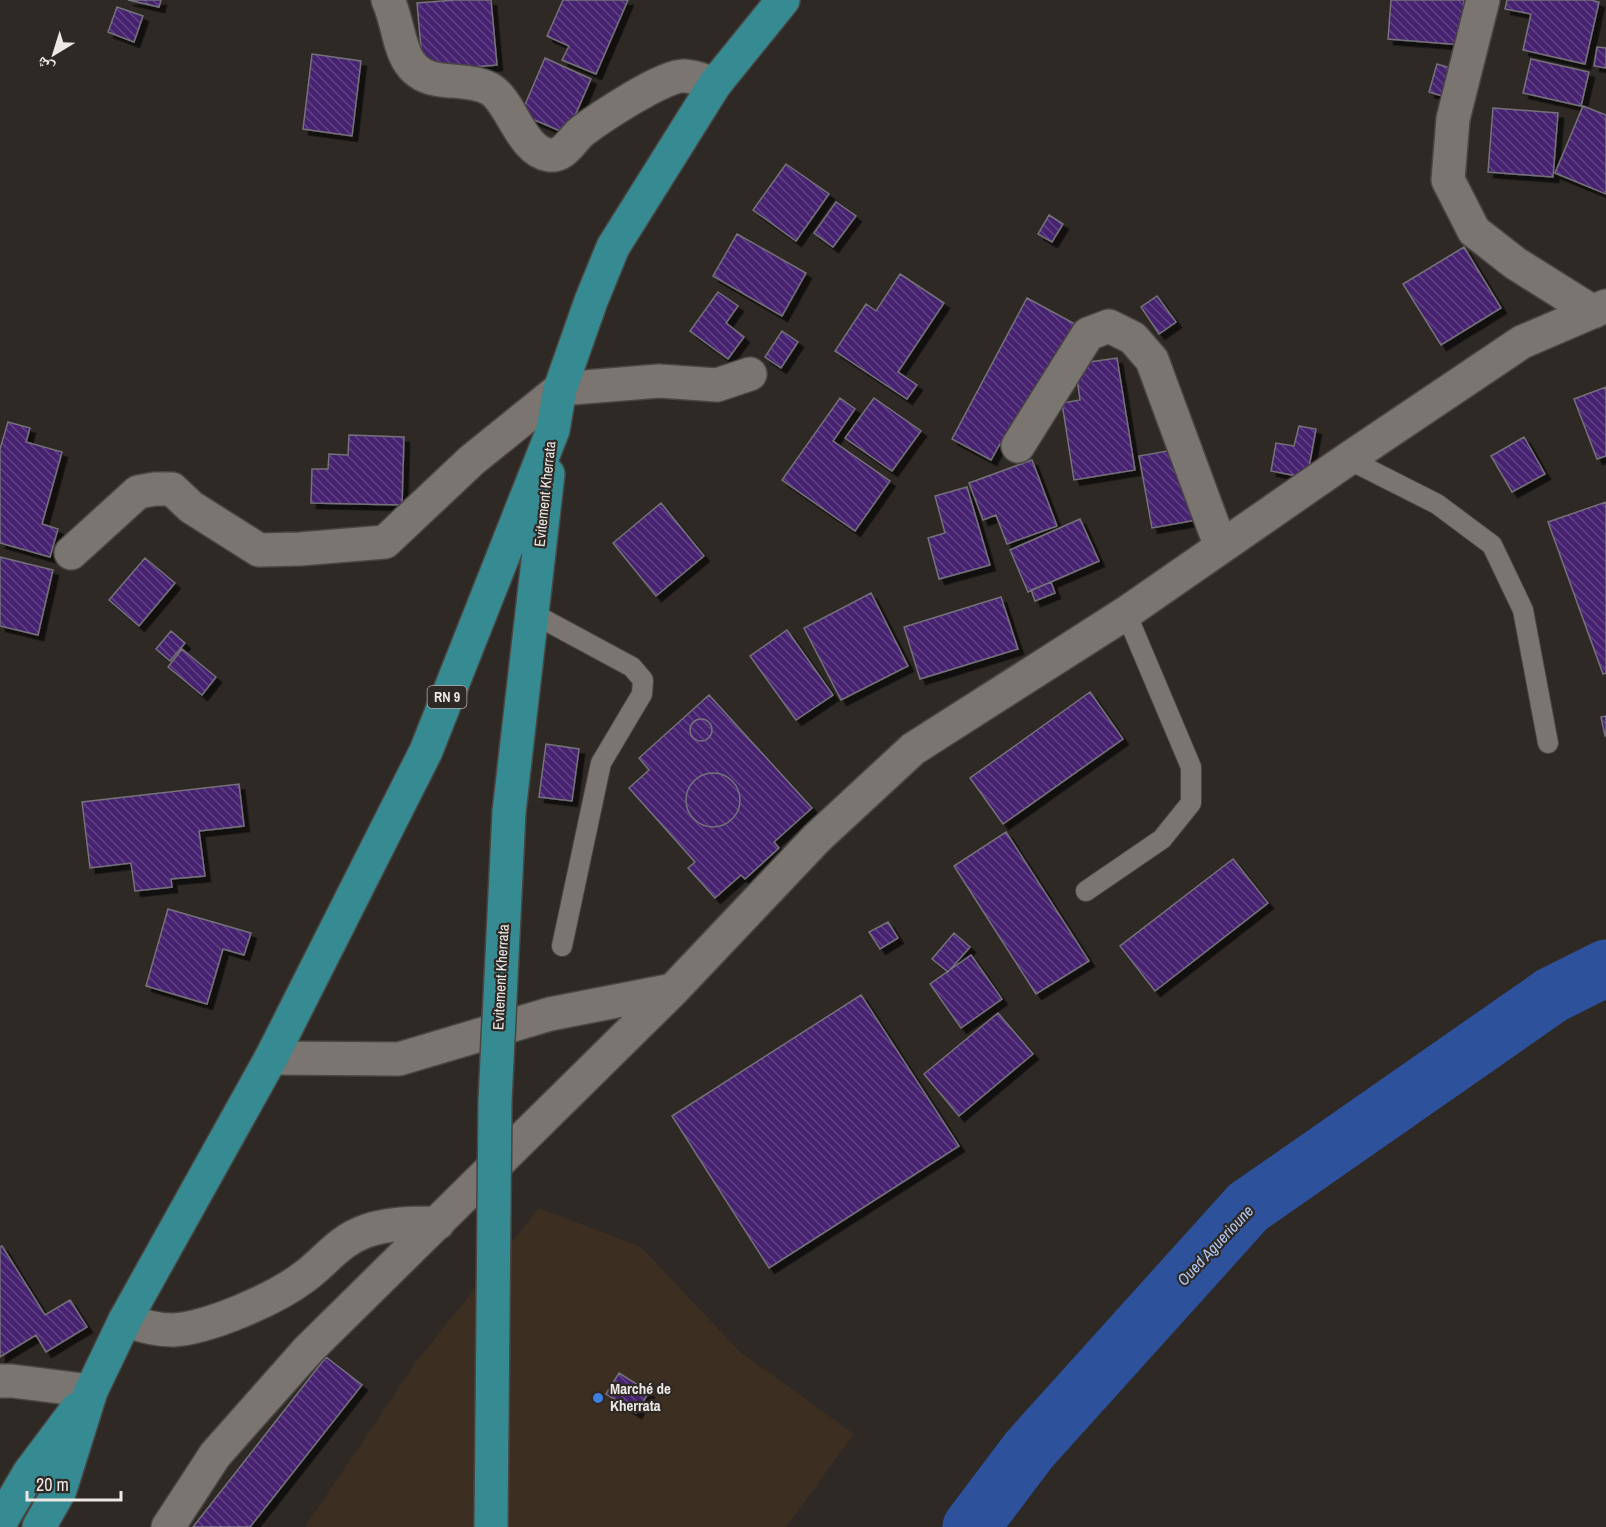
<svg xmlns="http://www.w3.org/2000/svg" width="1606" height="1527" font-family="'Archivo Narrow','Noto Naskh Arabic',sans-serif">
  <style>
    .commercial { fill: #3d2e22 }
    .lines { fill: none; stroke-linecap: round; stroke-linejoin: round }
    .river { stroke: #2e519c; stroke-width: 57 }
    .building { fill: url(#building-back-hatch); stroke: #747279; stroke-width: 1.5; filter: url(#shadow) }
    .service-casing { stroke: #494542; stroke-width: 22 }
    .minor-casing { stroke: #494542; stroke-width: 36 }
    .tertiary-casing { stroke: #494542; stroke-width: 36 }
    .primary-casing { stroke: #494542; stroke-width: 36 }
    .service { stroke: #7a7570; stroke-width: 20 }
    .minor { stroke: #7a7570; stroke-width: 33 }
    .tertiary { stroke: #7a7570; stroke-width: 33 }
    .primary { stroke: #368a92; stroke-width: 33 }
    .primary-bridge-casing { stroke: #494542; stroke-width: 36; stroke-linecap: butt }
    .primary-bridge { stroke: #368a92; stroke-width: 33 }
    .shop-dot { fill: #3f7fe0; stroke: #2e2925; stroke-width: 2 }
    .labels { text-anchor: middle; stroke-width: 4.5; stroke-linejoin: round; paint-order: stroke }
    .shield { fill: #2e2925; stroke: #b2afab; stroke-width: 1.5 }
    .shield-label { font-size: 14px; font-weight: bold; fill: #ebe8e5 }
    .street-label { font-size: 15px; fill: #ebe8e5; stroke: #2e2925 }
    .poi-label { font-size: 15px; font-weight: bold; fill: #ebe8e5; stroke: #2e2925; text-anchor: start }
    .water-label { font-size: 16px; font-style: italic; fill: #b2c8f2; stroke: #2e2925 }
  </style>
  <defs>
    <pattern id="building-back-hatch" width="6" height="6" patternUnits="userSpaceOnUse" patternTransform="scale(1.5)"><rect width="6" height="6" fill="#462371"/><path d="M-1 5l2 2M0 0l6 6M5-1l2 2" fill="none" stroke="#614385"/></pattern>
    <filter id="shadow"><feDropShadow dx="5.5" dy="5.5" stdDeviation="0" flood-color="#0009"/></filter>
  </defs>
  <rect width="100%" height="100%" fill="#2e2925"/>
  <path class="commercial" d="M539 1208 641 1247 739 1351 854 1434 786 1527H305L416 1362Z"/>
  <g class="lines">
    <path class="river" d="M971 1527 1029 1450 1248 1207 1552 995 1606 968"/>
  </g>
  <path class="building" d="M128 0H161L159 7Z
    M455 0H491L497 65 423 71 417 3Z
    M563 0H628L596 74 562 60 569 46 547 36Z
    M1391 0H1464L1462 45 1388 39Z
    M1507 0H1591L1599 2 1585 64 1523 50 1531 14 1505 9Z
    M117 7 143 16 134 42 108 32Z
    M1597 47 1606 48V68L1594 66Z
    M312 54 361 61 352 136 303 129Z
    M545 58 591 79 567 134 521 114Z
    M1531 59 1589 72 1581 106 1523 93Z
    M1437 64 1457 70 1449 98 1429 92Z
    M1583 106 1606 115V194L1555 173Z
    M1493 108 1558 113 1553 177 1488 172Z
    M786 164 829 194 796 241 753 210Z
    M836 202 856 216 833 247 814 233Z
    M1049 215 1063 224 1052 242 1038 234Z
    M737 234 806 273 782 316 713 276Z
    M1464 247 1501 308 1441 345 1403 284Z
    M900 274 944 303 898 372 917 385 907 399 835 351 866 304 876 311Z
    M718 292 738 306 726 323 744 337 728 359 690 331Z
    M1157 296 1176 322 1159 334 1141 307Z
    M1027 298 1075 324 1008 448 1000 444 991 460 952 439Z
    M782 331 798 342 781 368 765 357Z
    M1117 358 1135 470 1074 480 1062 403 1080 400 1075 364Z
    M1606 387V456L1597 459 1574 399Z
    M840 398 855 409 833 441 890 481 855 531 782 480Z
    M874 398 921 431 892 471 845 438Z
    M8 422 30 428 26 442 62 452 42 524 58 529 50 557 0 543V449Z
    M1299 426 1316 429 1307 478 1271 471 1276 443 1294 446Z
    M349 435 404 437 402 505 311 503 312 469H328L329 454 348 455Z
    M1524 437 1545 474 1512 492 1491 456Z
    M1184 448 1197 520 1152 528 1139 456Z
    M1032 460 1057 526 1007 544 996 515 983 520 969 483Z
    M967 487 990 565 939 579 928 538 945 533 935 496Z
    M1606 502V673L1603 674 1548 522Z
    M661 503 704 556 656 596 613 543Z
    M1080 519 1099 561 1028 592 1010 550Z
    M0 557 53 570 38 635 0 626Z
    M145 558 175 583 139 626 109 600Z
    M1051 582 1055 593 1035 601 1031 590Z
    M871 593 908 666 841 700 804 628Z
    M1001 597 1018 649 920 679 904 627Z
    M787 630 833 695 796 720 750 656Z
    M171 631 185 643 170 661 156 649Z
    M182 649 216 677 202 695 168 667Z
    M1090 692 1123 739 1003 824 970 778Z
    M709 695 812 808 774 842 779 848 745 879 741 875 715 898 688 868 695 862 629 788 649 770 639 758Z
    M1606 716V735L1605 736 1601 717Z
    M690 730a11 11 0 1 1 22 0a11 11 0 1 1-22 0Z
    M546 744 579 749 572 801 539 797Z
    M686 800a27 27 0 1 1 54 0a27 27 0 1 1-54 0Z
    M239 784 244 826 199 831 205 876 171 879 172 887 135 891 131 863 90 868 82 802Z
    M1006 832 1089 961 1036 994 954 866Z
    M1233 859 1268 903 1155 991 1120 946Z
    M168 909 251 933 244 955 223 949 207 1004 146 986Z
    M888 922 898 938 880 949 869 932Z
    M954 933 970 947 948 972 932 959Z
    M971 955 1002 999 961 1028 930 984Z
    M861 995 959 1146 769 1268 672 1116Z
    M998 1013 1033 1054 959 1116 924 1074Z
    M2 1246 45 1315 70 1300 87 1327 46 1352 36 1335 0 1357V1247Z
    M326 1357 362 1385 250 1527H193Z
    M619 1373 649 1392 636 1413 606 1394Z"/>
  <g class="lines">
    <defs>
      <path id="service" d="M1348 459 1437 504 1492 545 1523 610 1548 743
        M532 613 632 667 643 680 642 694 601 763 562 946
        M1086 891 1162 839 1191 803V767L1126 613"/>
      <path id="minor" d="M388 0C403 32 396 75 441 80 456 82 475 81 490 89 511 101 521 151 549 155 564 157 572 140 581 132 598 119 665 74 684 76 694 76 705 81 715 84
        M1483 0 1453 119 1448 180 1474 231 1515 263 1593 312
        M1018 446 1088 334 1109 326 1133 338 1152 360 1221 547
        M71 553 138 492 155 489H172L191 507 259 550 300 549 385 542 472 460 560 389 659 381 717 385 750 374
        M271 1058 399 1059 550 1014 673 990
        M125 1320C141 1326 156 1330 173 1330 209 1328 275 1299 304 1277 326 1261 338 1241 366 1231 389 1223 413 1223 438 1223
        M168 1527 215 1455 308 1350 673 990 817 838 913 749 1126 613 1348 459 1522 342 1606 306"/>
      <path id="tertiary" d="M0 1381H12L91 1391"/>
      <path id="primary" d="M509 812 548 474
        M0 1523 29 1473 77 1409
        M39 1527 60 1490 91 1391 125 1320 271 1058 426 751 553 430 560 389 591 301 613 247 715 84 783 0"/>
    </defs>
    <use href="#service" class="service-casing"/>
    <use href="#minor" class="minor-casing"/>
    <use href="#tertiary" class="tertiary-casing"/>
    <use href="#primary" class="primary-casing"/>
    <use href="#service" class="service"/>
    <use href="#minor" class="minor"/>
    <use href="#tertiary" class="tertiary"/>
    <use href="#primary" class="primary"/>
    <defs>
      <path id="primary-bridge" d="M491 1527 495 1101 509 812"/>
    </defs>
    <use href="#primary-bridge" class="primary-bridge-casing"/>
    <use href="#primary-bridge" class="primary-bridge"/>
  </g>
  <circle class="shop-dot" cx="598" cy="1398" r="6"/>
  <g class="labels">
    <rect class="shield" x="427.5" y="686" width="39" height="22" rx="4.5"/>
    <g class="shield-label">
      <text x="447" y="702">RN 9</text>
    </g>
    <g class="street-label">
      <text transform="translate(545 494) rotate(-84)" y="5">Evitement Kherrata</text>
      <text transform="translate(501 977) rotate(-87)" y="5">Evitement Kherrata</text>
    </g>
    <g class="poi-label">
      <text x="610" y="1394">Marché de<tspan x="610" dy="17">Kherrata</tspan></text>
    </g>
    <g class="water-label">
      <text transform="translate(1215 1245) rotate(-47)" y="6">Oued Aguerioune</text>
    </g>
  </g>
  <g transform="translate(54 54) rotate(218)" stroke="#2e2925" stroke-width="4.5" paint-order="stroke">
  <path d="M0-4.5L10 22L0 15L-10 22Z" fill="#ebe8e5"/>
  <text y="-9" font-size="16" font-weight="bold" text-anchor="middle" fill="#ebe8e5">ش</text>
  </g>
  <path d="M27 1491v9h94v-9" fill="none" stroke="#ebe8e5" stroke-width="3"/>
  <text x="36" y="1491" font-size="18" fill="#ebe8e5" stroke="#2e2925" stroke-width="4.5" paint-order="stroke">20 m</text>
</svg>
